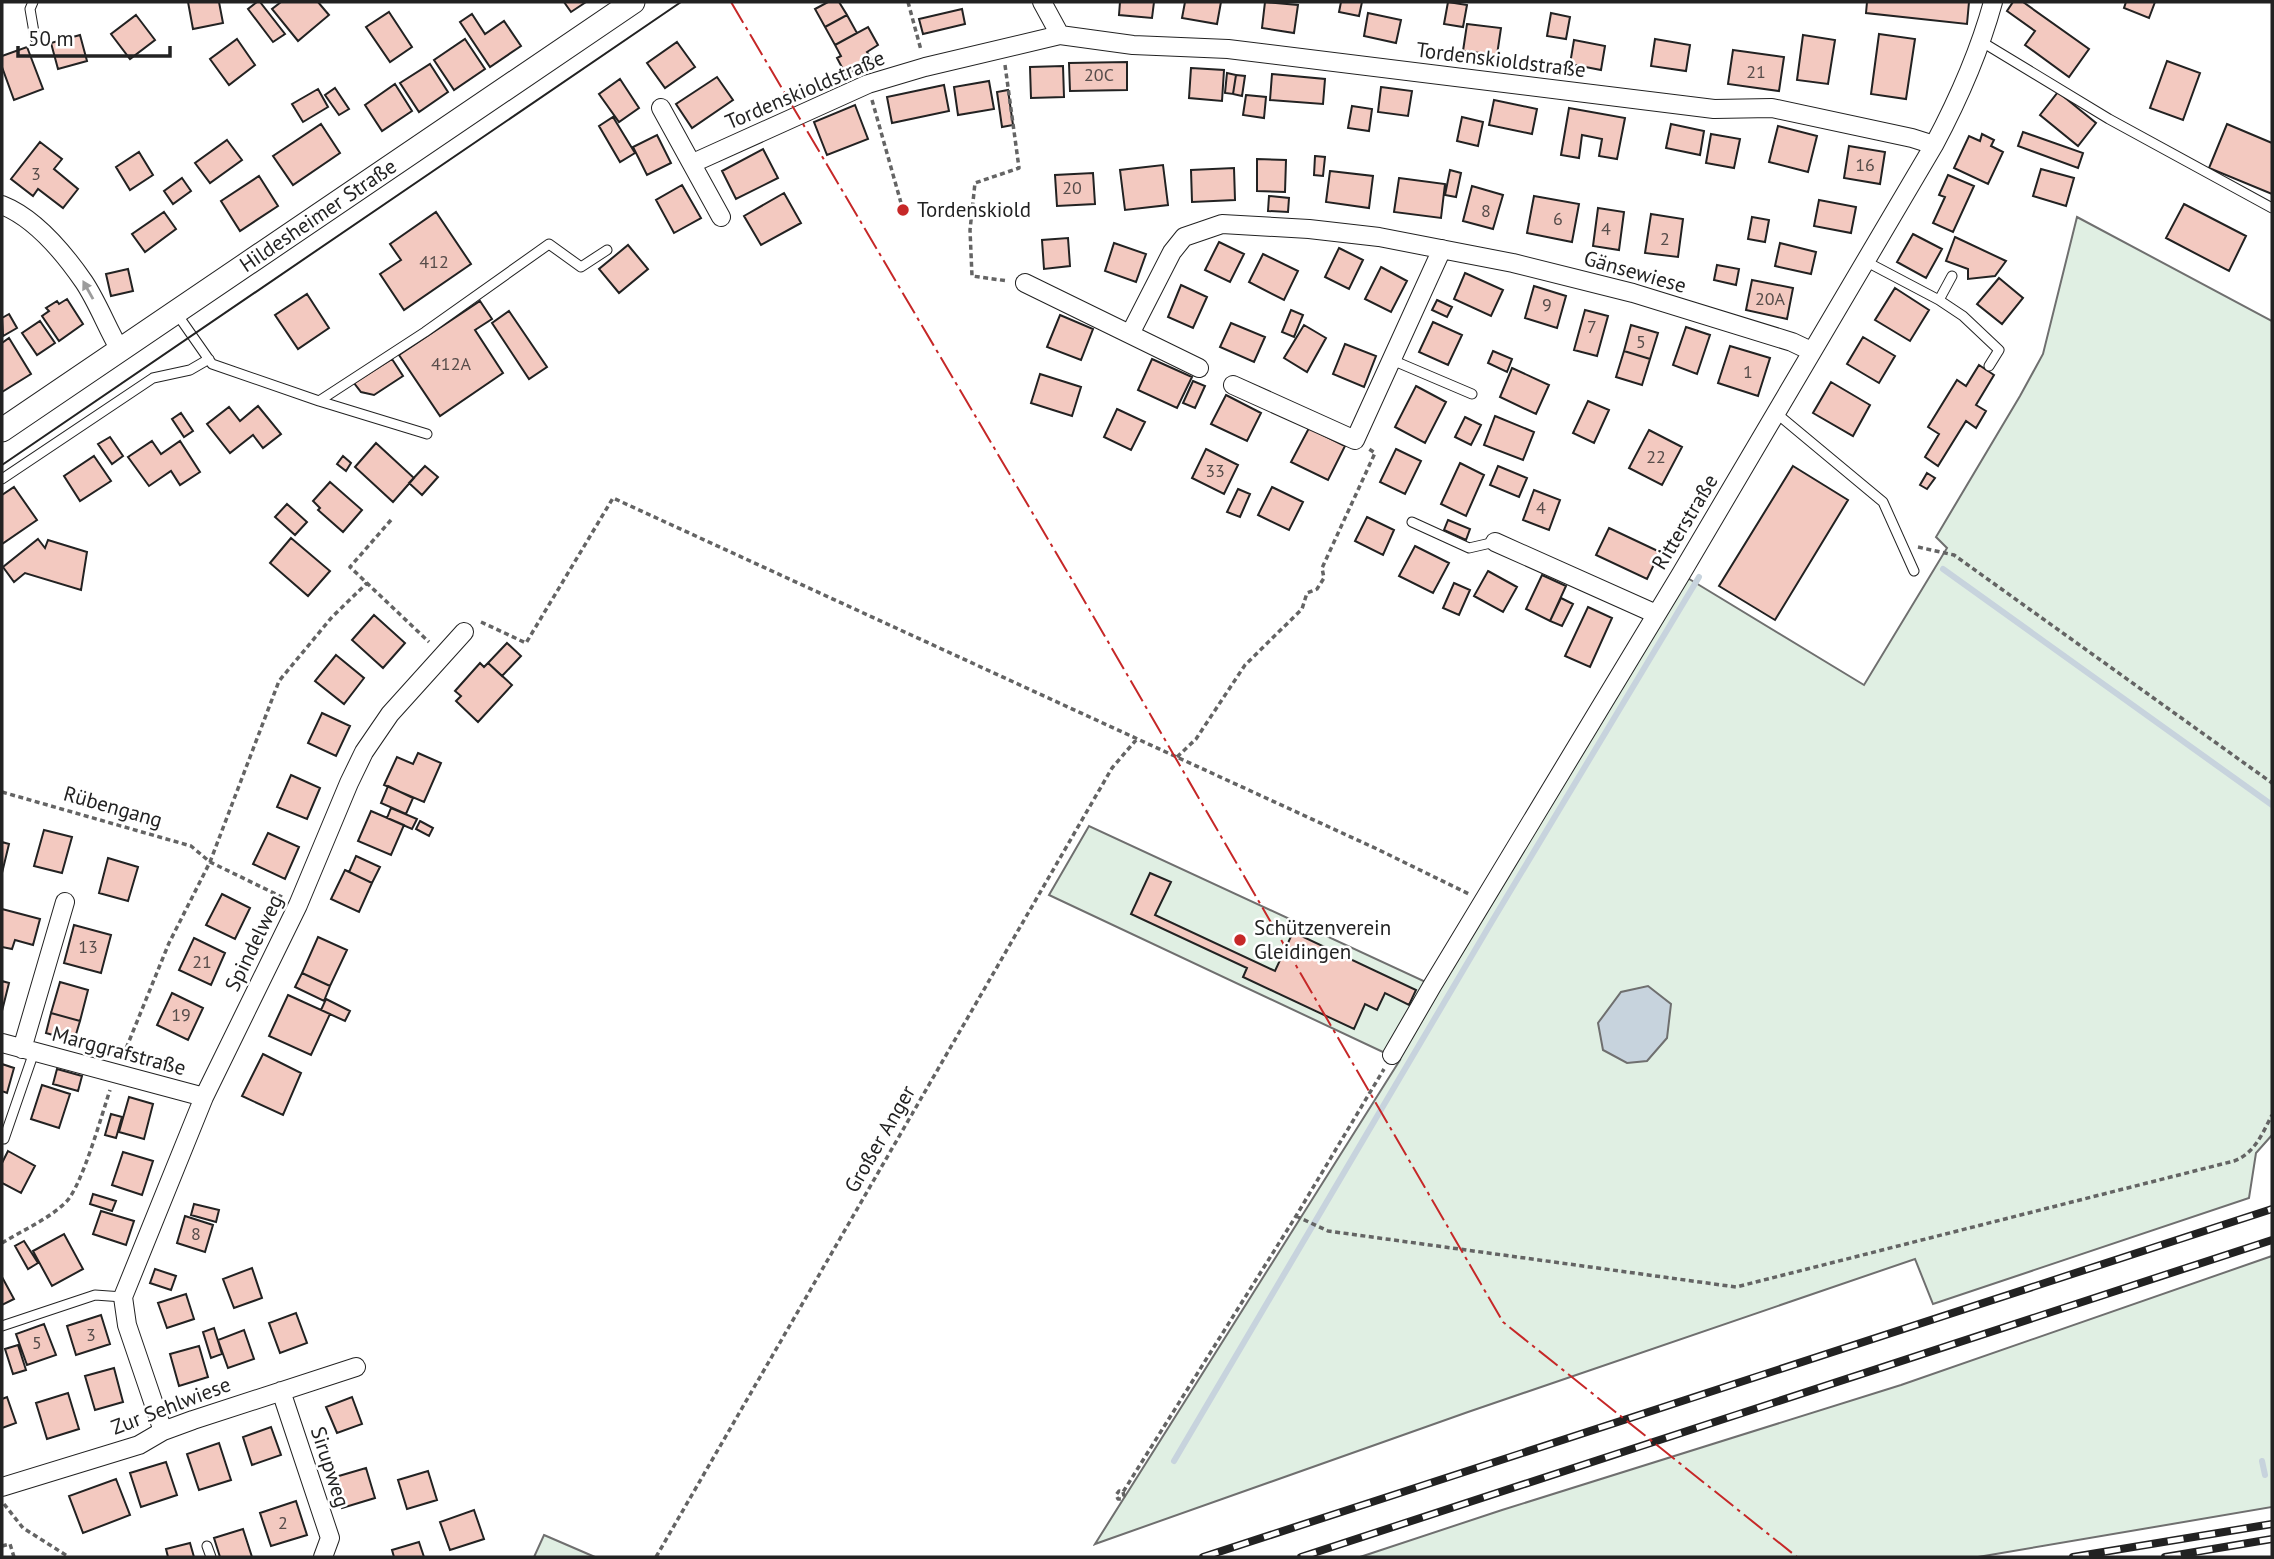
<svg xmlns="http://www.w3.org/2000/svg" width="2274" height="1559" font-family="'PT Sans',sans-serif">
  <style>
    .green { fill: #e0efe3; stroke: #6f6f6f; stroke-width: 2 }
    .water { fill: #c7d3dd; stroke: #6f6f6f; stroke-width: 2 }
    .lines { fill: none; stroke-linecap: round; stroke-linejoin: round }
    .stream { stroke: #c7d3dd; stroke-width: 6 }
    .building { fill: #f3c9c0; stroke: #222; stroke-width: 2 }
    .service-casing { stroke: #222; stroke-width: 11 }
    .minor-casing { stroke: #222; stroke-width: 20 }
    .tertiary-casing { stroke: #222; stroke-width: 25 }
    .path { stroke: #646464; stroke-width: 3.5; stroke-dasharray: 5 3.5; stroke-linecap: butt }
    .service { stroke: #fff; stroke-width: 9 }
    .minor { stroke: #fff; stroke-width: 18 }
    .tertiary { stroke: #fff; stroke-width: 23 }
    .tram { stroke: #222; stroke-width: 2 }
    .rail-casing { stroke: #222; stroke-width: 8 }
    .rail { stroke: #fff; stroke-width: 5; stroke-dasharray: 16; stroke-linecap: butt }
    .power { stroke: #c62828; stroke-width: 2; stroke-dasharray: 24 5 3.5 5; stroke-linecap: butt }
    .oneway { fill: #9c9c9c }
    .poi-dot { fill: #c62828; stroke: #fff; stroke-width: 2.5 }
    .labels { text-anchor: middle; stroke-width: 5; stroke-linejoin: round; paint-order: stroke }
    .number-label { font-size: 18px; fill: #564c4a }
    .street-label { font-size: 21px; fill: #222; stroke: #fff }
    .poi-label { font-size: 21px; fill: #222; stroke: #fff; text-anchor: start }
  </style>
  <rect width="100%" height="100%" fill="#fff"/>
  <path class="green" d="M2077 217 2272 321V1135L2256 1153 2249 1198 1933 1304 1915 1259 1468 1412 1095 1544 1400 1060 1049 895 1089 826 1432 985 1681 574 1864 685 1947 548 1936 537 2020 396 2043 354Z
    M2272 1256V1507L1978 1557H1360L1502 1510 1901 1385Z
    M544 1535 595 1557H534Z"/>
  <path class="water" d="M1648 986 1671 1004 1667 1038 1647 1061 1627 1063 1603 1050 1598 1023 1621 992Z"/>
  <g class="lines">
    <path class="stream" d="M1943 569 2272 805
      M1174 1461 1491 923 1699 577
      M2262 1461 2265 1475"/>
  </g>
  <path class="building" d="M188 2H219L223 23 193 29Z
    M257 2H260L285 34 273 42 248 9Z
    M281 2H318L329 15 298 41 272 9Z
    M564 2H586L571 12Z
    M828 2H839L847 15 825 27 815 9Z
    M1120 2H1154L1152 18 1119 15Z
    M1185 2H1221L1217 24 1182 18Z
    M1265 2 1298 5 1294 33 1262 28Z
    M1341 2H1362L1359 16 1339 12Z
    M1448 2 1467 5 1463 27 1444 24Z
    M1867 2H1969L1967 24 1866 13Z
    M2013 2H2023L2089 49 2069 77 2025 45 2035 31 2007 11Z
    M2126 2H2155L2149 18 2124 8Z
    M962 9 965 24 923 34 919 19Z
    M389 12 412 47 390 62 366 27Z
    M1368 13 1401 20 1396 43 1364 36Z
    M1551 13 1570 17 1566 39 1547 36Z
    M472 14 485 34 504 21 521 46 490 67 460 22Z
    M136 15 155 40 130 59 111 34Z
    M847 15 857 33 835 45 825 27Z
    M1467 24 1501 28 1497 55 1463 51Z
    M868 27 878 45 867 52 872 60 846 75 837 58 841 56 835 45Z
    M1879 34 1915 39 1906 99 1871 94Z
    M80 35 87 61 58 69 51 43Z
    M1803 35 1835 40 1828 84 1797 80Z
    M237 39 255 65 229 85 210 59Z
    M465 39 485 69 454 90 434 60Z
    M1655 39 1690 45 1686 71 1651 66Z
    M1574 40 1605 46 1601 70 1570 64Z
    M677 42 695 67 665 88 647 63Z
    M27 47 43 89 14 100 2 67V56Z
    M1733 50 1784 57 1779 91 1728 84Z
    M2167 61 2200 73 2183 120 2150 108Z
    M1127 62V90L1070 91 1069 63Z
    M430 64 448 92 419 112 400 83Z
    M1063 66 1064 97 1031 98 1030 67Z
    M1191 68 1224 70 1222 101 1189 98Z
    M1227 73 1236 75 1233 94 1225 93Z
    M1272 74 1325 79 1323 104 1270 100Z
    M1236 75 1245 76 1242 96 1233 94Z
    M717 77 733 100 692 128 676 104Z
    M620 79 639 108 619 122 599 94Z
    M989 81 994 109 958 115 954 87Z
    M395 84 412 111 382 131 365 105Z
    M944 85 949 111 892 123 887 97Z
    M1381 87 1412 91 1408 116 1378 112Z
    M335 88 349 109 339 115 325 95Z
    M318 89 328 107 303 122 292 104Z
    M1008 90 1013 125 1002 127 997 92Z
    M2058 92 2096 123 2078 146 2040 115Z
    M1246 95 1266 97 1264 118 1243 115Z
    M1494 100 1537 109 1532 134 1489 125Z
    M855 105 868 139 827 155 814 122Z
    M1352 106 1372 109 1369 131 1348 128Z
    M1569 108 1625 118 1617 159 1599 156 1602 139 1582 135 1579 158 1561 155Z
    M613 117 635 153 620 162 599 126Z
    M1462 117 1483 122 1478 146 1457 141Z
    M321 124 340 153 293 185 273 156Z
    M1671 124 1704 131 1700 155 1666 148Z
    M2227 124 2272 143V194L2209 168Z
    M1778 126 1817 136 1808 172 1769 162Z
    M2023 132 2083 153 2078 168 2018 146Z
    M1711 134 1740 139 1734 168 1706 163Z
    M1982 134 1994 140 1991 146 2003 152 1988 184 1954 168 1969 136 1980 141Z
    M657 135 671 163 647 175 633 147Z
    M227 140 242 160 210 183 195 163Z
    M40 142 62 159 54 169 78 189 63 208 38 189 33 196 11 179Z
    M1849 146 1885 152 1880 184 1844 178Z
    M763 149 778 178 736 199 722 171Z
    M139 152 153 175 130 190 116 167Z
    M1315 156 1325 157 1323 176 1314 175Z
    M1257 159 1286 160 1285 192 1257 191Z
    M1163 165 1168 205 1125 210 1120 170Z
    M1234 168 1235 200 1192 202 1191 170Z
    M2041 169 2074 178 2066 206 2033 196Z
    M1450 170 1461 173 1456 197 1445 195Z
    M1330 171 1373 176 1369 208 1326 202Z
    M1093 173 1095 204 1057 206 1055 175Z
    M1948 175 1974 186 1953 232 1933 223 1945 197 1939 195Z
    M259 176 278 206 240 231 221 201Z
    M182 178 191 191 173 204 164 191Z
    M1399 178 1445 184 1441 218 1394 212Z
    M682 185 701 218 674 233 656 200Z
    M1472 186 1503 195 1493 229 1463 221Z
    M784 193 801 223 761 245 744 216Z
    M1269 196 1289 198 1288 212 1268 211Z
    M1534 196 1579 204 1572 242 1527 233Z
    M1819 200 1856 207 1851 233 1814 226Z
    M2184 204 2246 236 2229 271 2166 238Z
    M1598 208 1624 212 1619 250 1593 246Z
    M164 212 176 229 145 252 132 234Z
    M436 212 471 264 404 310 380 274 401 260 390 244Z
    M1651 214 1683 219 1678 257 1645 253Z
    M1752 217 1769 220 1765 242 1748 239Z
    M1913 234 1942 249 1926 278 1897 262Z
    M1955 237 2006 261 1995 276 1968 279V269L1946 261Z
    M1068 238 1070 266 1044 269 1042 240Z
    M1219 242 1244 254 1230 282 1205 270Z
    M1114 243 1146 254 1136 282 1105 271Z
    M1780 243 1816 252 1811 274 1775 266Z
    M628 245 648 269 619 293 599 269Z
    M1339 248 1363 260 1349 289 1325 277Z
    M1263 254 1298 271 1284 300 1249 282Z
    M1717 265 1739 269 1736 285 1714 280Z
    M1381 267 1407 281 1391 312 1365 299Z
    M128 269 133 291 111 296 106 274Z
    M1465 273 1503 290 1491 316 1454 299Z
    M1999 278 2023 298 2002 324 1977 304Z
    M1752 280 1793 288 1787 319 1746 310Z
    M1181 285 1207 297 1193 328 1168 317Z
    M1534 286 1566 296 1557 328 1525 318Z
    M1895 288 1929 310 1910 341 1875 320Z
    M307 294 329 328 298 349 275 315Z
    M67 299 83 324 59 341 42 316 49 311 46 308 57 301 59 304Z
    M1437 300 1452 307 1447 317 1432 310Z
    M480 301 492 319 475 330 503 373 440 416 399 355Z
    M1291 310 1303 315 1294 337 1282 332Z
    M1585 310 1608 316 1597 356 1574 350Z
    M509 311 547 367 529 379 492 323Z
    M9 314 17 328 3 336 2 318Z
    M1060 315 1093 329 1081 360 1047 347Z
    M40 321 55 343 37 355 22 333Z
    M1433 322 1462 335 1448 365 1419 352Z
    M1231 323 1265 337 1254 362 1220 347Z
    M1304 325 1326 338 1307 372 1284 358Z
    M1631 325 1658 333 1650 359 1624 351Z
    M1686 327 1710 335 1697 374 1673 365Z
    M1863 337 1895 356 1879 383 1847 364Z
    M9 338 31 374 2 392V343Z
    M1345 344 1376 356 1364 387 1333 374Z
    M1730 346 1770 358 1758 396 1718 383Z
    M1493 351 1512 359 1507 372 1488 363Z
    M1624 351 1650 359 1642 385 1616 377Z
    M392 359 403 376 374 395 361 392 354 383Z
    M1152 359 1192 377 1177 408 1138 390Z
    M1979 365 1994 375 1976 405 1986 411 1976 428 1966 421 1938 466 1925 457 1939 434 1928 427 1957 380 1966 386Z
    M1512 368 1549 385 1536 414 1500 397Z
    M1040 374 1081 387 1072 416 1031 403Z
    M1193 381 1205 386 1195 408 1183 403Z
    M1831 382 1870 405 1853 436 1813 413Z
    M1416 386 1446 402 1425 443 1395 427Z
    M1226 395 1261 413 1247 441 1211 424Z
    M1588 401 1609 410 1594 443 1573 433Z
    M258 406 281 434 263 448 253 435 230 453 207 424 229 407 240 421Z
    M1117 409 1145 422 1131 450 1104 437Z
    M181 413 193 431 184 437 172 419Z
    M1495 416 1534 432 1523 460 1484 445Z
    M1465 417 1481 425 1471 445 1455 437Z
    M1309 428 1345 446 1328 480 1291 462Z
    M1649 430 1682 447 1662 485 1629 468Z
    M110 437 123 456 112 464 98 444Z
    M152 441 161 454 180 441 200 472 180 485 171 471 149 486 128 457Z
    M376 443 414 478 393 502 355 467Z
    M1206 449 1238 465 1224 494 1192 478Z
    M1396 449 1421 461 1405 494 1380 482Z
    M94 456 111 481 80 501 64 476Z
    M343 456 351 463 346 471 337 464Z
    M1460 463 1484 475 1466 516 1441 504Z
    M425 466 438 477 422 495 409 483Z
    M1498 466 1527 478 1519 497 1490 485Z
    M1793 466 1848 500 1775 620 1719 586Z
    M1927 473 1935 478 1927 489 1920 485Z
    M330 482 362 510 343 532 318 510 320 508 313 501Z
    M14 487 37 520 2 544V495Z
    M1272 487 1303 502 1289 530 1258 515Z
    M1238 489 1250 494 1240 517 1227 512Z
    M1534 490 1560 500 1549 530 1523 520Z
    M287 504 307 522 295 535 275 517Z
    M1367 517 1394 530 1383 555 1355 541Z
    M1448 520 1470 529 1466 540 1444 530Z
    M1609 528 1660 552 1647 579 1596 555Z
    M291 538 330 571 308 596 270 563Z
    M38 539 45 548 48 540 87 552 81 590 25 573 14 582 3 567Z
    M1415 546 1449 563 1433 593 1399 576Z
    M1488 571 1517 587 1503 612 1474 596Z
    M1542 575 1566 586 1550 621 1526 609Z
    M1454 583 1470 590 1459 615 1443 608Z
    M1561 598 1573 604 1562 626 1550 621Z
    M1588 607 1612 618 1590 667 1565 656Z
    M374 615 405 643 383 668 352 640Z
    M507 643 521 656 502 676 488 663Z
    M336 655 364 678 344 704 315 681Z
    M480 663 484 667 488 663 512 685 478 722 456 701 461 696 455 691Z
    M322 713 350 726 336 756 308 743Z
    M418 753 441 763 424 802 384 785 397 757 413 764Z
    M291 775 320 788 307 819 277 807Z
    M388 786 413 798 406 814 381 803Z
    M391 808 417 819 412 829 387 818Z
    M371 811 404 825 391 855 358 841Z
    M420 821 433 828 429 836 416 829Z
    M44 830 72 837 62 873 34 866Z
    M268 833 299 847 285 879 253 864Z
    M2 842 9 844 2 873Z
    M356 856 380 867 372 883 349 872Z
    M108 858 138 867 128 901 99 893Z
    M345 870 372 883 359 912 331 899Z
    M1150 873 1171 882 1155 915 1275 971 1293 932 1416 990 1409 1005 1385 993 1377 1010 1365 1004 1354 1029 1243 977 1247 968 1131 914Z
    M222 894 250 908 235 939 206 925Z
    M2 909 40 919 33 945 15 940 12 949 2 947Z
    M74 925 111 935 101 973 64 963Z
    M318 937 347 950 330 986 302 973Z
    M194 938 225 953 211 985 179 970Z
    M302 973 330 986 324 1001 295 987Z
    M2 981 9 983 2 1011Z
    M60 982 88 990 80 1021 51 1013Z
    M172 993 203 1008 188 1040 157 1025Z
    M288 995 330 1014 311 1055 269 1036Z
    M326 999 350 1011 345 1021 321 1010Z
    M51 1013 80 1021 74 1041 46 1033Z
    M263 1054 301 1073 283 1115 242 1096Z
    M2 1064 14 1068 7 1093 2 1091Z
    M57 1069 82 1076 78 1091 53 1084Z
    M42 1085 70 1094 59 1128 31 1119Z
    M129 1097 153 1104 144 1139 119 1132Z
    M111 1114 122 1117 116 1138 105 1135Z
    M8 1151 35 1166 21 1193 2 1183V1163Z
    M123 1152 153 1161 142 1195 112 1185Z
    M93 1194 116 1201 112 1211 90 1204Z
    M194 1204 219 1210 216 1222 191 1215Z
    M101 1211 134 1221 126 1245 93 1234Z
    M185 1216 213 1225 205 1252 177 1243Z
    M64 1234 83 1269 52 1286 33 1251Z
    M24 1241 38 1263 28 1269 15 1246Z
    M252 1268 262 1298 234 1308 223 1279Z
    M155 1269 176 1276 171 1290 150 1283Z
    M2 1277 14 1299 2 1305Z
    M186 1294 194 1319 167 1328 158 1303Z
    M296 1313 307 1343 280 1353 269 1323Z
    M101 1315 110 1344 76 1355 67 1326Z
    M44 1324 56 1355 27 1365 16 1334Z
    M214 1328 222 1354 211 1358 203 1332Z
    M244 1330 254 1359 228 1368 218 1340Z
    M18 1345 26 1370 13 1374 5 1349Z
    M199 1346 208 1377 179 1386 170 1354Z
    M114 1368 123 1402 95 1410 85 1376Z
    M68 1393 79 1429 47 1439 36 1403Z
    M7 1397 16 1423 2 1428V1399Z
    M352 1397 362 1424 337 1433 326 1407Z
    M271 1427 281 1455 252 1465 243 1437Z
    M219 1443 231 1480 199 1490 187 1454Z
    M166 1462 177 1495 141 1507 130 1473Z
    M366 1468 375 1498 342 1508 332 1478Z
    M428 1471 437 1500 407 1509 398 1480Z
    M116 1479 130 1515 83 1533 69 1496Z
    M296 1501 307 1535 271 1546 260 1513Z
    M474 1510 484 1539 450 1550 440 1522Z
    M243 1529 252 1557H220L214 1538Z
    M419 1542 424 1557H394L392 1550Z
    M190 1543 194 1557H168L166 1549Z"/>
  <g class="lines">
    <defs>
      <path id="service" d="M33 2 30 9 35 38
        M1982 42 2109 119 2272 208
        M1865 261 1939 300 1963 316 1999 350 1989 366
        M1939 300 1952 276
        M177 314 212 364 319 401 425 332 549 244 581 267 607 250
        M1392 360 1472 394
        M319 401 427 434
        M1776 413 1883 502 1914 571
        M2 479 153 378 190 370 209 359
        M1412 522 1469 548 1495 542
        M4 1139 34 1052
        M2 1326 95 1295 123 1297
        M207 1546 211 1557"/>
      <path id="minor" d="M1042 2 1060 35
        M661 108 721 217
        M693 163 868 84 925 67 1060 35 1133 45 1228 49 1714 109 1772 108 1912 138 1934 145
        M2 205C35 218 64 253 84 282 98 303 107 328 120 350
        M1025 283 1199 368
        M1130 334 1172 252 1184 237 1222 224 1309 229 1379 237 1513 263 1633 293 1792 342 1811 351
        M1233 385 1355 440 1442 249
        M1495 542 1656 614
        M2 1043 204 1097
        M22 1049 65 902
        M1392 1055 1432 986 1681 574 1934 145C1959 98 1979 53 1993 2
        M281 1391 330 1538 323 1557
        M163 1431 127 1325 123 1297 204 1097 298 905 349 783 364 752 390 714 464 632
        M2 1487 139 1445 163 1431 193 1420 356 1367"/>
      <g id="tertiary">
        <path id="s1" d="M2 430 633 2"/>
      </g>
    </defs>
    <use href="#service" class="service-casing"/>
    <use href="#minor" class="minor-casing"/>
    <use href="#tertiary" class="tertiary-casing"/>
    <path class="path" d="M908 2 921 50
      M1005 65 1019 168 975 183 970 230 972 276 1008 281
      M872 100 903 210
      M391 520 350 567 429 642
      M1918 547 1954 555 2272 783
      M481 622 526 643 613 498 1377 849 1469 894
      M1177 757 1196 739 1245 665 1302 609 1307 593 1317 589 1324 578 1322 568 1375 453 1369 449
      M2 792 191 846 210 862 282 897
      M123 1056 169 943 210 862 279 681 332 617 367 583
      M1296 1216 1328 1231 1736 1287 2234 1161C2255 1153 2262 1134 2272 1115
      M2 1243C23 1230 49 1219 66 1202 82 1186 102 1114 110 1090
      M1123 1492 1124 1496 1121 1499H1118L1116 1495 1119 1491 1123 1492 1296 1216 1384 1069
      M4 1504 23 1528 69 1557
      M2 1546 10 1544 14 1557
      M656 1557 1112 768 1136 740"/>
    <use href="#service" class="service"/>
    <use href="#minor" class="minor"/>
    <use href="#tertiary" class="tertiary"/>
    <path class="tram" d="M2 465 681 2"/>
    <defs>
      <path id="rail" d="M1203 1557 2272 1209
        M1301 1557 2272 1240
        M2073 1557 2272 1524
        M2165 1557 2272 1539"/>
    </defs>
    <use href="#rail" class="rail-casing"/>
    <use href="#rail" class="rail"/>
    <path class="power" d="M731 2 1078 590 1503 1322 1797 1557"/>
  </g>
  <defs><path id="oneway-solid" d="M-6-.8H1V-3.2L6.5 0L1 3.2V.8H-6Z" transform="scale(1.75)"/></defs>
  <use class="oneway" href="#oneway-solid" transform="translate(88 290) rotate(-119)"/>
  <g class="poi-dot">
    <circle cx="903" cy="210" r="7"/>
    <circle cx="1240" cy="940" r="7"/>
  </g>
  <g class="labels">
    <g class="number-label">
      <text x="1756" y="78">21</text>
      <text x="1099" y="81">20C</text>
      <text x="1865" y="171">16</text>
      <text x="36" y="180">3</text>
      <text x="1072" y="194">20</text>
      <text x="1486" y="217">8</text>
      <text x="1558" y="225">6</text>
      <text x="1606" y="235">4</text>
      <text x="1665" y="245">2</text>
      <text x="434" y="268">412</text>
      <text x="1770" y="305">20A</text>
      <text x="1547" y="311">9</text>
      <text x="1592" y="333">7</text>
      <text x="1641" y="348">5</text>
      <text x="451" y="370">412A</text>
      <text x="1748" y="378">1</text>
      <text x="1656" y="463">22</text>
      <text x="1215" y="477">33</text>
      <text x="1541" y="514">4</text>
      <text x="88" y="953">13</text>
      <text x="202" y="968">21</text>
      <text x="181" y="1021">19</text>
      <text x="196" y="1240">8</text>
      <text x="91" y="1341">3</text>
      <text x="37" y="1349">5</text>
      <text x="283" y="1529">2</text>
    </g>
    <g class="street-label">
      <text transform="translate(1501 60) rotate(7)" y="7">Tordenskioldstraße</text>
      <text transform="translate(805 90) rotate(-23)" y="7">Tordenskioldstraße</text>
      <text dy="7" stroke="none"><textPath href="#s1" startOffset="382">Hildesheimer Straße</textPath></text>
      <text transform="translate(1635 272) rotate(16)" y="7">Gänsewiese</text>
      <text transform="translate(1685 522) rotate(-59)" y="7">Ritterstraße</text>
      <text transform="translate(113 807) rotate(16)" y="7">Rübengang</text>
      <text transform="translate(254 943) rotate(-64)" y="7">Spindelweg</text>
      <text transform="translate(119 1051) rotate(15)" y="7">Marggrafstraße</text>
      <text transform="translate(880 1139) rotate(-60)" y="7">Großer Anger</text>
      <text transform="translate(171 1406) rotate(-21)" y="7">Zur Sehlwiese</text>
      <text transform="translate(330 1467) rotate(72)" y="7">Sirupweg</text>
    </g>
    <g class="poi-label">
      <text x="917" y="217">Tordenskiold</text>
      <text x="1254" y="935">Schützenverein<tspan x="1254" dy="24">Gleidingen</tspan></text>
    </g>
  </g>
  <rect width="2274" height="1559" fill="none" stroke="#222222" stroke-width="7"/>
  <path d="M18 46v10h152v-10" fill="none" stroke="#222222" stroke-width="3.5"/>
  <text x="28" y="46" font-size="21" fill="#222222" stroke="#ffffff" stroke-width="5" paint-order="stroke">50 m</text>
</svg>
